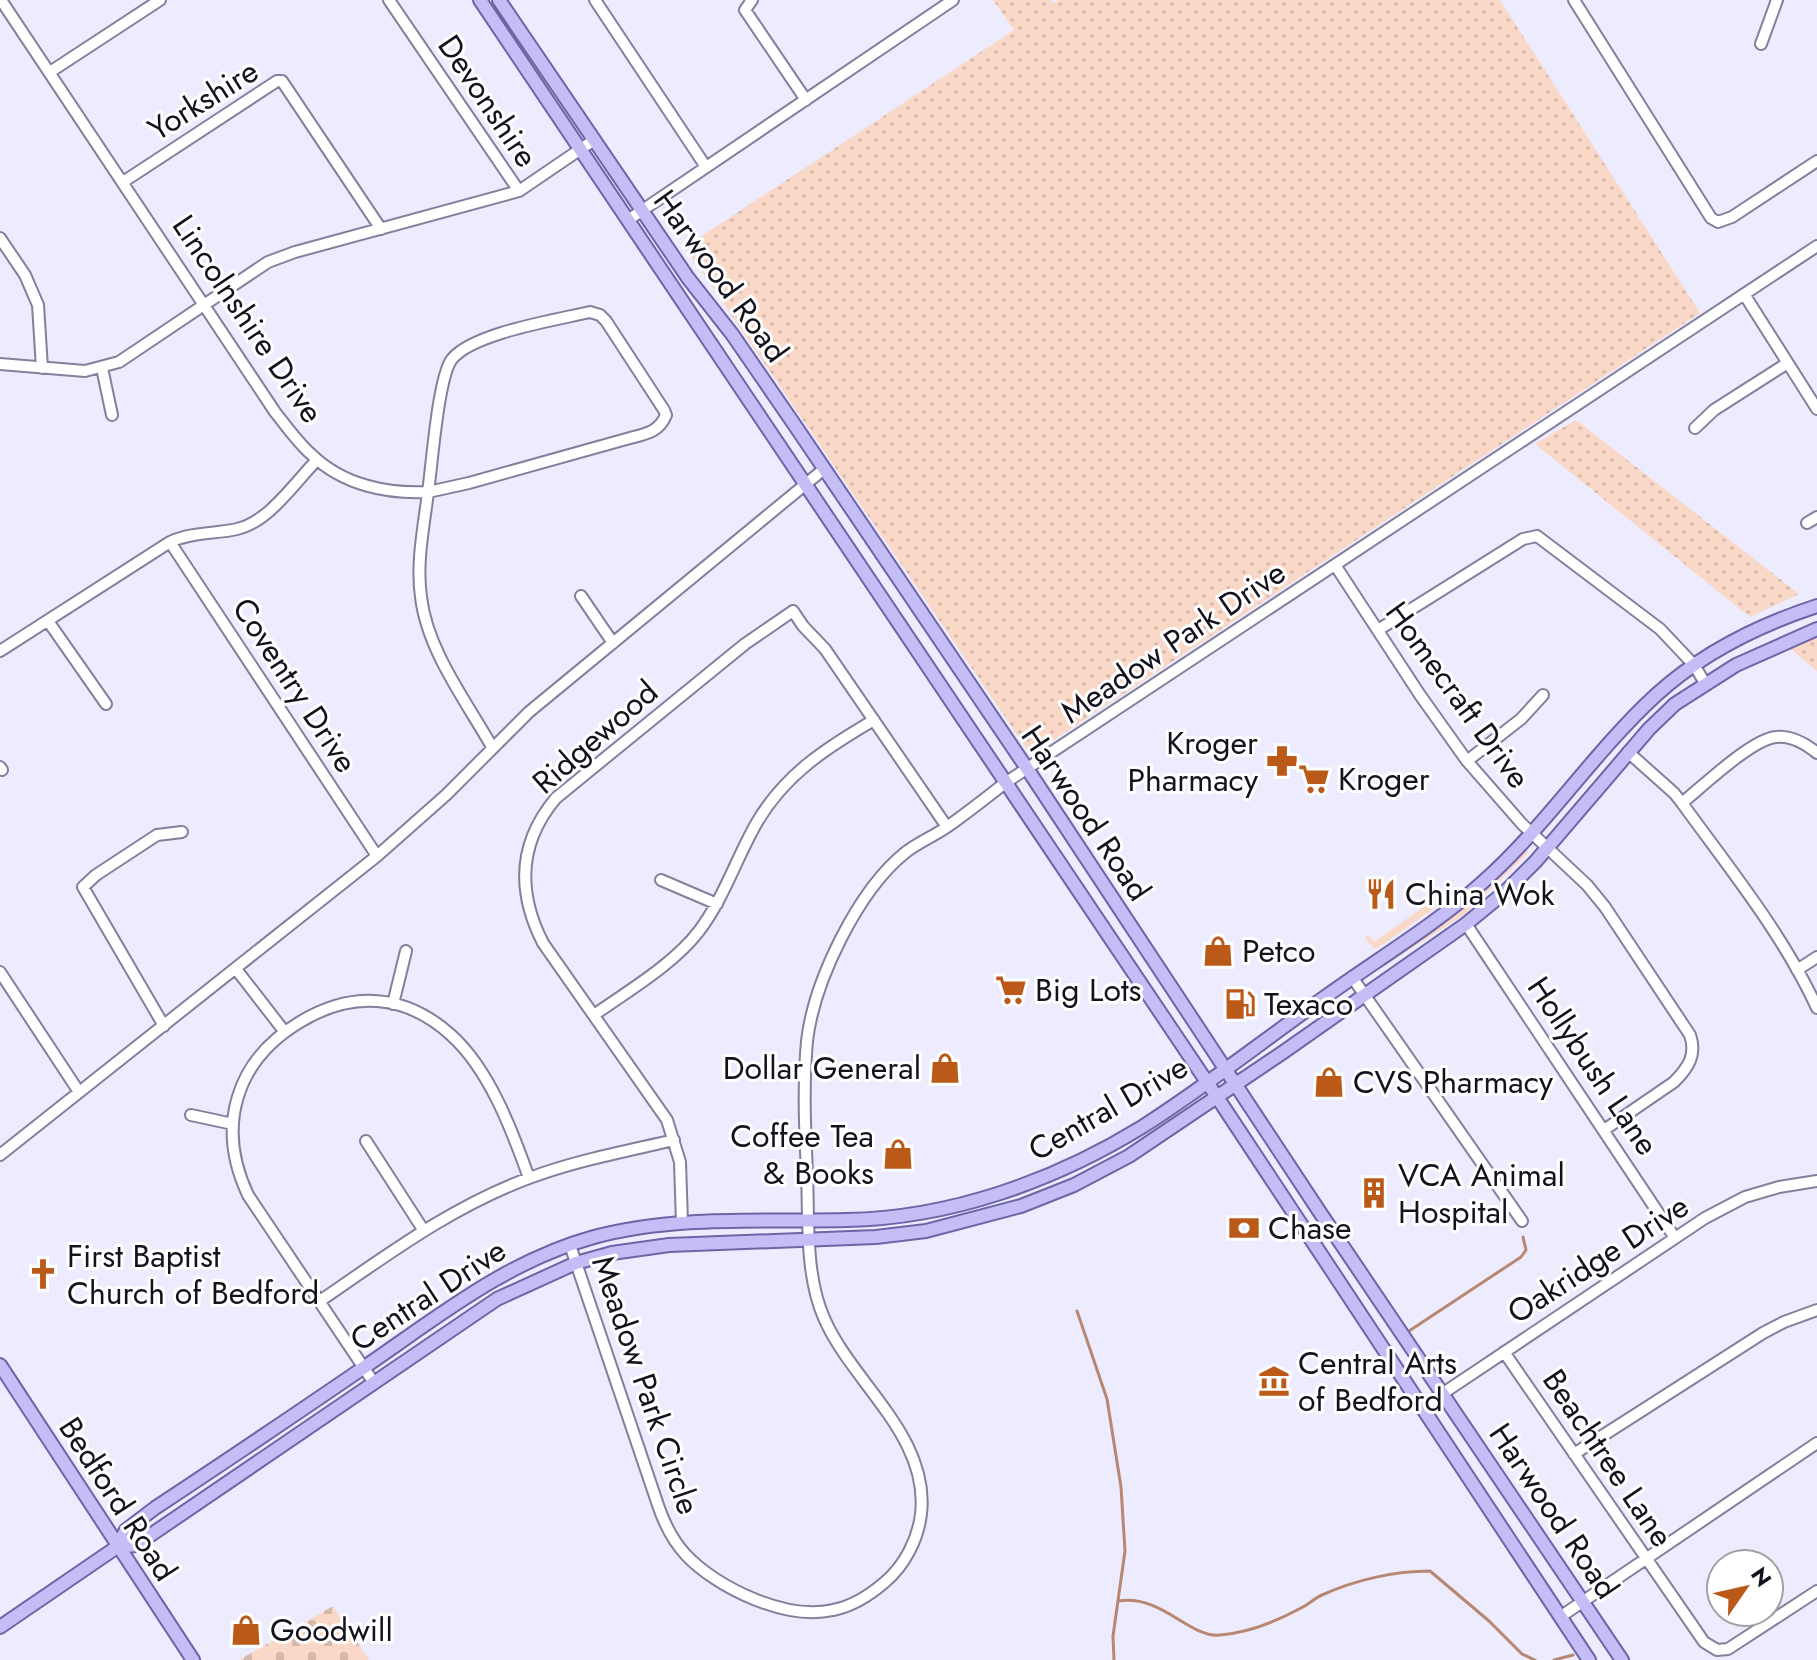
<svg xmlns="http://www.w3.org/2000/svg" width="1817" height="1660" font-family="Jost,sans-serif">
  <style>
    .green { fill: #fad8c7 }
    .cemetery { fill: url(#cemetery-stones) }
    .park { fill: url(#park-dots) }
    .lines { fill: none; stroke-linecap: round; stroke-linejoin: round }
    .stream { stroke: #b88771; stroke-width: 3 }
    .minor-casing { stroke: #82809c; stroke-width: 14 }
    .major-casing { stroke: #6d65a6; stroke-width: 16 }
    .minor { stroke: #fff; stroke-width: 10 }
    .major { stroke: #c5bef6; stroke-width: 12 }
    .labels { text-anchor: middle; stroke-width: 6; stroke-linejoin: round; paint-order: stroke }
    .street-label { font-size: 32px; fill: #13121d; stroke: #fff }
    .poi-label { font-size: 32px; fill: #13121d; stroke: #fff; text-anchor: start }
  </style>
  <defs>
    <pattern id="cemetery-stones" width="16" height="16" patternUnits="userSpaceOnUse" patternTransform="scale(2)"><rect width="16" height="16" fill="#fad8c7"/><path d="M2 7V4a2 2 0 0 1 4 0v3zM10 15v-3a2 2 0 0 1 4 0v3z" fill="#d5b8aa"/></pattern>
    <pattern id="park-dots" width="8" height="8" patternUnits="userSpaceOnUse" patternTransform="scale(2)"><rect width="8" height="8" fill="#fad8c7"/><path d="M2 2h.1M6 6h.1" fill="none" stroke="#d5b8aa" stroke-width="1.8" stroke-linecap="round"/></pattern>
  </defs>
  <rect width="100%" height="100%" fill="#edecff"/>
  <path class="green" d="M1525 850 1528 853 1465 914 1392 961H1389V958L1486 889Z
    M1452 879 1454 894 1378 948H1373L1365 938 1368 935 1374 942 1452 887 1449 881Z"/>
  <path class="cemetery" d="M333 1606 369 1660H239Z"/>
  <path class="park" d="M993 0H1051L1054 3 1059 0H1500L1700 313 1031 755 685 247 1014 30Z
    M1576 420 1799 594 1750 617 1535 444Z
    M1817 637V671L1788 647Z"/>
  <g class="lines">
    <path class="stream" d="M1077 1311 1107 1399 1121 1487 1125 1551 1113 1636 1114 1660
      M1406 1333 1521 1257 1526 1250 1523 1237
      M1118 1601C1162 1594 1189 1638 1220 1635 1247 1633 1277 1621 1301 1608 1309 1604 1315 1598 1322 1595 1355 1580 1394 1571 1430 1571L1489 1621 1522 1654 1535 1660
      M1554 1660 1573 1655"/>
    <defs>
      <path id="minor" d="M1 0 275 412C287 427 298 443 312 455 343 485 387 494 428 492 424 526 416 562 421 597 427 650 466 701 492 747
        M389 0 519 191
        M595 0 706 167
        M752 0 745 10 806 100
        M1574 0 1711 218 1718 222 1732 217 1817 161
        M1761 44 1777 0
        M50 72 160 0
        M123 182 277 81H282L381 229
        M628 220 953 0
        M0 238 25 275 38 305 42 368
        M1744 294 1817 409
        M590 312 600 315 606 321 664 410 666 415C659 432 646 434 630 438L469 483 428 492C432 465 438 377 452 359 473 333 556 320 590 312Z
        M0 364 85 371 119 362 268 262 295 252 519 191 594 140
        M102 368 112 415
        M1695 428 1714 410 1786 364
        M1807 523 1817 517
        M170 542 377 856
        M1335 565 1420 695 1467 761 1522 824 1587 885 1605 907 1690 1035C1697 1055 1688 1068 1674 1082L1604 1130
        M581 596 613 643
        M48 621 106 704
        M1378 630 1523 539 1537 536 1660 629 1694 665 1705 683
        M0 651 170 542C191 532 215 534 237 529 269 522 295 482 317 460
        M1628 752 1674 793 1682 803C1729 868 1783 934 1817 1008
        M1467 761 1521 719 1543 695
        M0 767 2 770
        M1682 803C1703 786 1752 739 1776 737 1791 735 1806 744 1817 753
        M661 880 717 904
        M1466 924 1675 1238
        M236 969 284 1031
        M1797 970 1817 957
        M0 972 79 1092
        M1352 977 1522 1221
        M393 1004 406 951
        M594 1015C628 991 674 964 699 931 724 898 736 859 756 824 784 775 826 748 874 720
        M164 1026 83 887 96 875 157 835 182 832
        M191 1115 233 1124
        M366 1141 424 1231
        M0 1155 377 856 446 795 529 712 824 469
        M682 1223 680 1162 667 1120 543 943C517 892 518 843 556 798L745 644 793 611 803 626 825 649 947 827
        M570 1245 659 1508C665 1525 673 1541 686 1555 717 1588 787 1621 833 1610 854 1606 870 1595 885 1582 905 1565 918 1539 921 1514 930 1436 852 1383 824 1318 805 1275 809 1220 807 1174 805 1130 803 1086 807 1041 814 981 858 890 906 852 919 842 934 836 947 827 967 813 986 798 1005 783L1817 246
        M320 1301C387 1255 454 1205 532 1177 578 1160 627 1151 674 1140
        M1504 1352 1704 1642 1717 1650 1728 1649 1817 1591
        M374 1383 248 1195C216 1127 235 1061 300 1022 351 991 405 993 451 1035 489 1069 512 1130 529 1178
        M1421 1408 1705 1218 1745 1197 1779 1187 1817 1181
        M1574 1454 1763 1333 1784 1322 1817 1310
        M1560 1617 1817 1443"/>
      <path id="major" d="M480 0 1217 1097 1589 1660
        M499 0 688 278 732 334 796 427 1028 770 1319 1211 1622 1660
        M0 1365 193 1660
        M117 1547 136 1545 497 1299 576 1263 612 1253 669 1245 876 1237 926 1231 1021 1206 1074 1185 1129 1156 1282 1053 1466 924 1505 892 1536 861 1649 729 1675 704 1736 665 1817 629
        M0 1627 117 1547 126 1530 155 1508C226 1461 296 1414 366 1366 439 1316 507 1261 594 1237 676 1215 763 1222 847 1220 951 1218 1054 1181 1142 1127 1205 1087 1264 1040 1325 997 1378 959 1435 925 1483 882 1547 825 1593 753 1656 695 1701 654 1759 625 1817 606"/>
    </defs>
    <use href="#minor" class="minor-casing"/>
    <use href="#major" class="major-casing"/>
    <use href="#minor" class="minor"/>
    <use href="#major" class="major"/>
  </g>
  <defs>
    <symbol id="pharmacy-bare" viewBox="-9 -9 18 18"><path d="M-2-6h4v4h4v4h-4v4h-4v-4h-4v-4h4Z" fill="#ba5918" stroke="#fff" stroke-width="2.5" paint-order="stroke"/></symbol>
    <symbol id="supermarket-bare" viewBox="-9 -9 18 18"><path d="M-6-5.5h2.5l.6 2H6L4.5 2H-2.5L-4.4-4H-6ZM-1.5 3.2a1.3 1.3 0 1 0 .1 0ZM3 3.2a1.3 1.3 0 1 0 .1 0Z" fill="#ba5918" stroke="#fff" stroke-width="2.5" paint-order="stroke"/></symbol>
    <symbol id="restaurant-bare" viewBox="-9 -9 18 18"><path d="M-5-6h1v4h1v-4h1v4h1v-4h1v5L-1.5 .5V6h-2V.5L-5-1ZM5-6V6H3V1.5H1.5Q1.5-4 5-6Z" fill="#ba5918" stroke="#fff" stroke-width="2.5" paint-order="stroke"/></symbol>
    <symbol id="shop-bare" viewBox="-9 -9 18 18"><path d="M-5-2.5h2.3a2.7 3.5 0 0 1 5.4 0H5L5.5 6h-11ZM-1.5-2.5h3a1.5 2.3 0 0 0-3 0Z" fill="#ba5918" stroke="#fff" stroke-width="2.5" paint-order="stroke"/></symbol>
    <symbol id="fuel-bare" viewBox="-9 -9 18 18"><path d="M-5.5-6h7V0h2V4h1.3V-2.5L3-4.5l.8-.8L6-3V5H2.5V1h-1V6h-7ZM-4.2-4.7v3.2H.2V-4.7Z" fill="#ba5918" stroke="#fff" stroke-width="2.5" paint-order="stroke"/></symbol>
    <symbol id="building-bare" viewBox="-9 -9 18 18"><path d="M-4-6H4V6H1V3H-1V6H-4ZM-2.5-4.3h1.7v1.8h-1.7ZM.8-4.3h1.7v1.8H.8ZM-2.5-1h1.7V.8h-1.7ZM.8-1h1.7V.8H.8Z" fill="#ba5918" stroke="#fff" stroke-width="2.5" paint-order="stroke"/></symbol>
    <symbol id="bank-bare" viewBox="-9 -9 18 18"><path d="M-6-4H6V4H-6ZM0-2.3a2.3 2.3 0 1 0 0 4.6a2.3 2.3 0 1 0 0-4.6Z" fill="#ba5918" stroke="#fff" stroke-width="2.5" paint-order="stroke"/></symbol>
    <symbol id="church-bare" viewBox="-9 -9 18 18"><path d="M-1.2-6h2.4v3.5h3.3v2.4h-3.3V6h-2.4V-.1h-3.3v-2.4h3.3Z" fill="#ba5918" stroke="#fff" stroke-width="2.5" paint-order="stroke"/></symbol>
    <symbol id="museum-bare" viewBox="-9 -9 18 18"><path d="M0-6L6-3V-2H-6V-3ZM-5-1h2V3h-2ZM-1-1h2V3h-2ZM3-1h2V3H3ZM-6 4H6V6H-6Z" fill="#ba5918" stroke="#fff" stroke-width="2.5" paint-order="stroke"/></symbol>
  </defs>
  <g fill-rule="evenodd">
    <use href="#pharmacy-bare" x="1260" y="739" width="44" height="44"/>
    <use href="#supermarket-bare" x="1292" y="757" width="44" height="44"/>
    <use href="#restaurant-bare" x="1359" y="872" width="44" height="44"/>
    <use href="#shop-bare" x="1196" y="929" width="44" height="44"/>
    <use href="#supermarket-bare" x="989" y="968" width="44" height="44"/>
    <use href="#fuel-bare" x="1218" y="982" width="44" height="44"/>
    <use href="#shop-bare" x="923" y="1046" width="44" height="44"/>
    <use href="#shop-bare" x="1307" y="1060" width="44" height="44"/>
    <use href="#shop-bare" x="876" y="1132" width="44" height="44"/>
    <use href="#building-bare" x="1352" y="1171" width="44" height="44"/>
    <use href="#bank-bare" x="1222" y="1206" width="44" height="44"/>
    <use href="#church-bare" x="21" y="1252" width="44" height="44"/>
    <use href="#museum-bare" x="1252" y="1359" width="44" height="44"/>
    <use href="#shop-bare" x="224" y="1608" width="44" height="44"/>
  </g>
  <g class="labels">
    <g class="street-label">
      <text transform="translate(203 100) rotate(-32)" y="11">Yorkshire</text>
      <text transform="translate(488 101) rotate(56)" y="11">Devonshire</text>
      <text transform="translate(721 276) rotate(54)" y="11">Harwood Road</text>
      <text transform="translate(248 319) rotate(56)" y="11">Lincolnshire Drive</text>
      <text transform="translate(1173 642) rotate(-34)" y="11">Meadow Park Drive</text>
      <text transform="translate(295 685) rotate(57)" y="11">Coventry Drive</text>
      <text transform="translate(1458 695) rotate(54)" y="11">Homecraft Drive</text>
      <text transform="translate(595 737) rotate(-41)" y="11">Ridgewood</text>
      <text transform="translate(1086 813) rotate(56)" y="11">Harwood Road</text>
      <text transform="translate(1593 1066) rotate(56)" y="11">Hollybush Lane</text>
      <text transform="translate(1108 1108) rotate(-30)" y="11">Central Drive</text>
      <text transform="translate(1598 1259) rotate(-33)" y="11">Oakridge Drive</text>
      <text transform="translate(428 1295) rotate(-33)" y="11">Central Drive</text>
      <text transform="translate(646 1385) rotate(71)" y="11">Meadow Park Circle</text>
      <text transform="translate(1608 1458) rotate(56)" y="11">Beachtree Lane</text>
      <text transform="translate(118 1499) rotate(57)" y="11">Bedford Road</text>
      <text transform="translate(1554 1511) rotate(56)" y="11">Harwood Road</text>
    </g>
    <g class="poi-label">
      <text x="1258" y="754" text-anchor="end">Kroger<tspan x="1258" dy="37">Pharmacy</tspan></text>
      <text x="1338" y="790">Kroger</text>
      <text x="1405" y="905">China Wok</text>
      <text x="1242" y="962">Petco</text>
      <text x="1035" y="1001">Big Lots</text>
      <text x="1264" y="1015">Texaco</text>
      <text x="921" y="1079" text-anchor="end">Dollar General</text>
      <text x="1353" y="1093">CVS Pharmacy</text>
      <text x="874" y="1147" text-anchor="end">Coffee Tea<tspan x="874" dy="37">&amp; Books</tspan></text>
      <text x="1398" y="1186">VCA Animal<tspan x="1398" dy="37">Hospital</tspan></text>
      <text x="1268" y="1239">Chase</text>
      <text x="67" y="1267">First Baptist<tspan x="67" dy="37">Church of Bedford</tspan></text>
      <text x="1298" y="1374">Central Arts<tspan x="1298" dy="37">of Bedford</tspan></text>
      <text x="270" y="1641">Goodwill</text>
    </g>
  </g>
  <g transform="translate(1745 1588) rotate(56)"><circle r="38" fill="#ffffff" stroke="#a1a0a5" stroke-width="2"/>
  <path d="M0-6L14 30L0 20L-14 30Z" fill="#ba5918"/>
  <text y="-12" font-size="22" font-weight="bold" text-anchor="middle" fill="#13121d">N</text>
  </g>
</svg>
